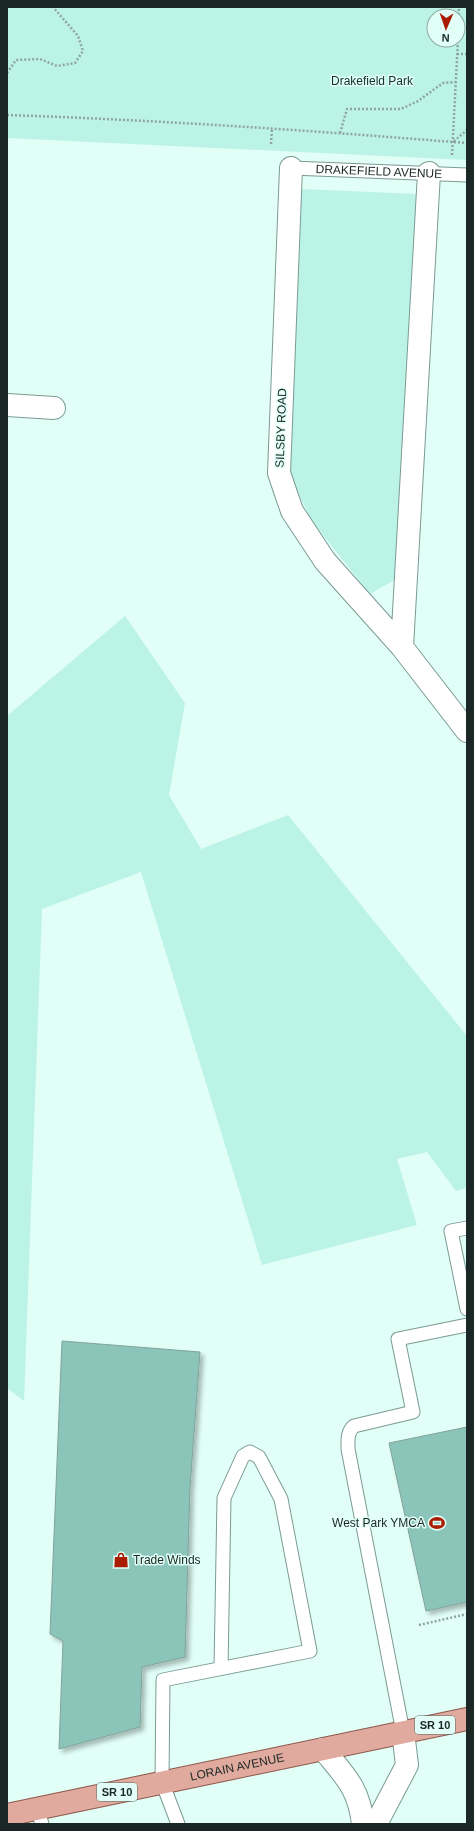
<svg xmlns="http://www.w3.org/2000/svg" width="474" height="1831" font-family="Helvetica,sans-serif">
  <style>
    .green { fill: #bcf3e7; fill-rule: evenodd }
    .building { fill: #8bc4b8; stroke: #81a39b; filter: url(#shadow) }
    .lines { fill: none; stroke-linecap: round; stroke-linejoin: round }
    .lane-casing { stroke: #7a9b93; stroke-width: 15 }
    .street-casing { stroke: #7a9b93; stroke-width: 24 }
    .secondary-casing { stroke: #7a9b93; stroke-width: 24 }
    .primary-casing { stroke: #8e574a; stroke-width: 24 }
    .path { stroke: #8fa5a0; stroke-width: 2.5; stroke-dasharray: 2 2; stroke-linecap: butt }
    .lane { stroke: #fff; stroke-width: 13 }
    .street { stroke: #fff; stroke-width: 22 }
    .secondary { stroke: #fff; stroke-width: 22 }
    .primary { stroke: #e0aa9f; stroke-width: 22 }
    .labels { text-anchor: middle; stroke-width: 3; stroke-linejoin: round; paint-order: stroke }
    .shield { fill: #e1fef7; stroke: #566863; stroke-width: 1 }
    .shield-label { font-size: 11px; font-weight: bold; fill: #1a2724 }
    .park-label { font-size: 12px; fill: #13302b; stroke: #e1fef7 }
    .street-label { font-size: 12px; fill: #1a2724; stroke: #e1fef7 }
    .poi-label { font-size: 12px; fill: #1a2724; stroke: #e1fef7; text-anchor: end }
  </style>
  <defs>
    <filter id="shadow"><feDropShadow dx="3.5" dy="3.5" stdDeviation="2" flood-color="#0004"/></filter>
  </defs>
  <rect width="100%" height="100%" fill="#e1fef7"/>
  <path class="green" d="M7 7H467V160L7 138ZM434 16H458V40H434Z
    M302 189 416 194 398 578 370 594 311 520 289 473 288 429Z
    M125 616 185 703 169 795 201 849 288 815 467 1036V1188L456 1191 427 1152 397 1159 417 1225 262 1265 141 872 42 909 24 1401 7 1388V716Z"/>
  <path class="building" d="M62 1341 200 1352 190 1487 185 1657 142 1667 140 1727 59 1749 63 1641 50 1634Z
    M467 1427V1602L426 1611 389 1443Z"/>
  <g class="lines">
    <defs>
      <g id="lane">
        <path id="s1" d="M291 168 467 175"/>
        <path d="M467 1228 451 1231 467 1309"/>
        <path d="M403 1732 348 1449C348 1440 347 1432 354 1426L413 1412 398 1339 467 1325"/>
        <path d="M37 1808 42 1824"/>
        <path d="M178 1824 162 1782 163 1680 310 1651 281 1499 259 1457 250 1452 243 1456 224 1498 221 1668"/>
      </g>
      <path id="street" d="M291 168 279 473 292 511 325 561 402 647
        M429 173 402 647 467 731
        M7 405 54 408"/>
      <path id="secondary" d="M323 1749C345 1776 359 1788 363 1824
        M376 1824 407 1765 403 1732"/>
      <g id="primary">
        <path id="s2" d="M7 1815 467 1719"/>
      </g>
    </defs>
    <use href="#lane" class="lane-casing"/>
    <use href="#street" class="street-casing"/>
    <use href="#secondary" class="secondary-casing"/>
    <use href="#primary" class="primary-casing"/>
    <path class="path" d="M458 31 459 7
      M457 54H467
      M7 73 16 60 40 59 57 66 75 63 83 51 78 36 53 7
      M7 115C156 120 304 130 453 142L467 130
      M340 133 347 109H401L418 101 443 83 456 82
      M454 142 467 143
      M271 144 272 129
      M452 155 458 40
      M419 1625 467 1614"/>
    <use href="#lane" class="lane"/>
    <use href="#street" class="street"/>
    <use href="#secondary" class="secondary"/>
    <use href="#primary" class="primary"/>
  </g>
  <defs>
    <symbol id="stadium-bare" viewBox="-9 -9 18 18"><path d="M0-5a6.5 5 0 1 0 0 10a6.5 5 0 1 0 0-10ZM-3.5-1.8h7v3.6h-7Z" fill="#aa1b00" stroke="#e1fef7" stroke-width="2.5" paint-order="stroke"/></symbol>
    <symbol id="shop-bare" viewBox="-9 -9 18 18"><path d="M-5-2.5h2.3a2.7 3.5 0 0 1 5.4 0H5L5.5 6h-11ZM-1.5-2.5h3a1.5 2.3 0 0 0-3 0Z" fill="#aa1b00" stroke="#e1fef7" stroke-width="2.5" paint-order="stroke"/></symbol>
  </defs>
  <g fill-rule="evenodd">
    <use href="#stadium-bare" x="426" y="1512" width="22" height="22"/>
    <use href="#shop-bare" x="110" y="1549" width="22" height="22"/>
  </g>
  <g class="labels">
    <g class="shield">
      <rect x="415" y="1716" width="40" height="18" rx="3"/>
      <rect x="97" y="1783" width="40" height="18" rx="3"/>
    </g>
    <g class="shield-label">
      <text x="435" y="1729">SR 10</text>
      <text x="117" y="1796">SR 10</text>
    </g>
    <g class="park-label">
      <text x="372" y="85">Drakefield Park</text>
    </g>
    <g class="street-label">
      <text dy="4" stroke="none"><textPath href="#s1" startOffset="88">DRAKEFIELD AVENUE</textPath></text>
      <text transform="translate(281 428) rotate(-88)" y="4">SILSBY ROAD</text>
      <text dy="4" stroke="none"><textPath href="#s2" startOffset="235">LORAIN AVENUE</textPath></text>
    </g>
    <g class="poi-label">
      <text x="425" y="1527">West Park YMCA</text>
      <text x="133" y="1564" text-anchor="start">Trade Winds</text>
    </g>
  </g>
  <rect width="474" height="1831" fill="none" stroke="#1a2724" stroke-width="16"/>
  <g transform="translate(446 28) rotate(182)"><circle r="19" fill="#e1fef7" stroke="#91a8a3"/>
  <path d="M0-3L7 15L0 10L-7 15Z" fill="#aa1b00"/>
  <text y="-6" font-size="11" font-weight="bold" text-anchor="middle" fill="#1a2724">N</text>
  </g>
</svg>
